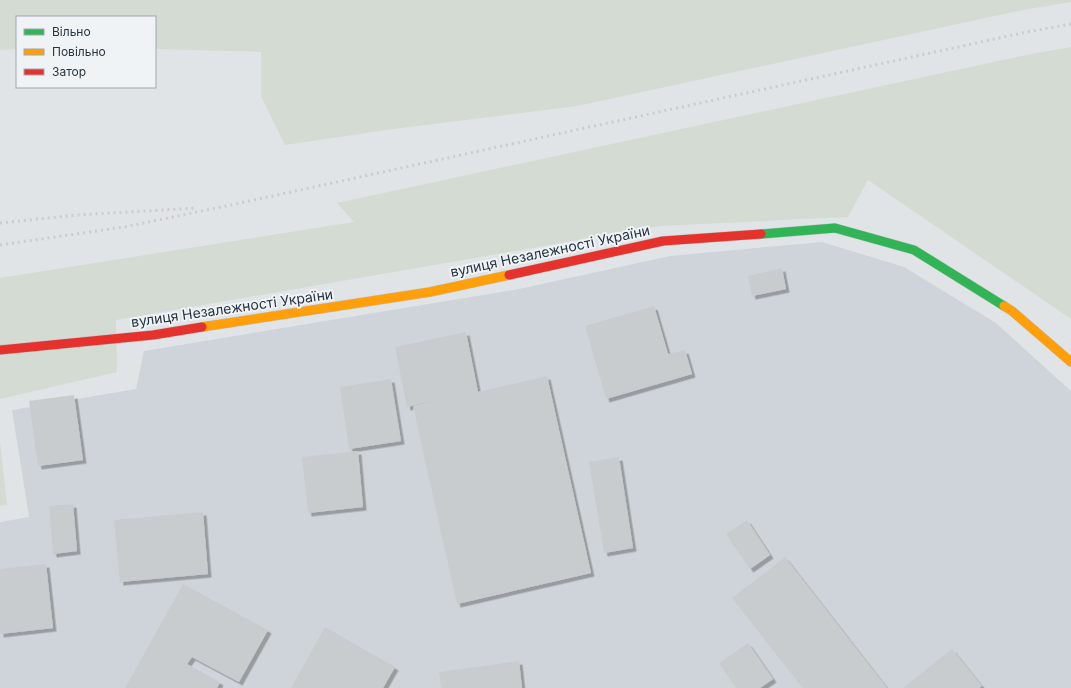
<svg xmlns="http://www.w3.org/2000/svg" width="1071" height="688" font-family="Inter,sans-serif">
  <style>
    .built { fill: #cfd4da }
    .green { fill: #d3dbd2 }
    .building { fill: #c9cccf; filter: url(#shadow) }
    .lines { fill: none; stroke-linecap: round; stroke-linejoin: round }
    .fast-casing { stroke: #bfc2c5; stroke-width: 10 }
    .slow-casing { stroke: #bfc2c5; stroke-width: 10 }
    .jam-casing { stroke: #bfc2c5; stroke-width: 10 }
    .fast { stroke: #30b455; stroke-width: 9 }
    .slow { stroke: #ff9f0a; stroke-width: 9 }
    .jam { stroke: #e5322d; stroke-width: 9 }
    .rail { stroke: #caccce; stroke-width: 3; stroke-dasharray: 2 4; stroke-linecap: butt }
    .labels { text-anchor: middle; stroke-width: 4; stroke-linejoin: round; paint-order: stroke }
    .street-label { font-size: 14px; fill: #273541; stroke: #eff3f6 }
  </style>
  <defs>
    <filter id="shadow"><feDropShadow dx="3.5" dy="3.5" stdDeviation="0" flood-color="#0004"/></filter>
  </defs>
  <rect width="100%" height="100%" fill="#e1e4e7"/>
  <path class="built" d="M822 242 904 267 996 323 1071 391V688H0V522L29 517 12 410 136 389 144 351 519 289 670 256Z"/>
  <path class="green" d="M0 0H1071V2L1023 10 577 106 393 129 285 145 261 96V52L155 49V17H17V49L0 50Z
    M1071 47V319L868 180 848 217 660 226 116 320 117 372 0 399V278L354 222 337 203 1031 54Z
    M0 442 7 505 0 506Z"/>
  <path class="building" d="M782 268 786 289 752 296 748 276Z
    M654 306 668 354 685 350 692 374 606 399 585 326Z
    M466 332 478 392 547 376 591 573 457 604 413 406 442 399 407 407 395 347Z
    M391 379 401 441 349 449 340 387Z
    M74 395 83 460 38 466 29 401Z
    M358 451 363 507 308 513 302 457Z
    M619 457 633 548 604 553 589 462Z
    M73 504 77 551 53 554 49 506Z
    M203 512 208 574 120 582 114 520Z
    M747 520 770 555 750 569 726 534Z
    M785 557 887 688H803L732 598Z
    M46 564 53 628 0 634V569Z
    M183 584 268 630 239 682 192 657 187 664 220 682 217 688H125Z
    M325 627 395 667 383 688H291Z
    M748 643 773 679 760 688H736L719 663Z
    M952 649 982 686 979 688H903Z
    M519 661 522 688H441L439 672Z"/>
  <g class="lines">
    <defs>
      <path id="fast" d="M761 234 835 228 914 250 1004 306"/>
      <path id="slow" d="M1004 306 1012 311 1071 362
        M202 327 430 292 509 275"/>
      <path id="jam" d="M509 275 663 241 761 234
        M0 350 153 335 202 327"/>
    </defs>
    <use href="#fast" class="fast-casing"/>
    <use href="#slow" class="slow-casing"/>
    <use href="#jam" class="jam-casing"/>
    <use href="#fast" class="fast"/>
    <use href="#slow" class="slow"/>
    <use href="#jam" class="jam"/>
    <path class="rail" d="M0 223 77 215 197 208
      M0 245 124 227 231 205 562 133 1027 32 1071 24"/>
  </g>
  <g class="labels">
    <g class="street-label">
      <text transform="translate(550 251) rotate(-12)" y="5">вулиця Незалежності України</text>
      <text transform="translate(232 308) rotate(-8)" y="5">вулиця Незалежності України</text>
    </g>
  </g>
  <rect x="16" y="16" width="140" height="72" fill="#eff3f6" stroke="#9fa7ae"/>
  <rect x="24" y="29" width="20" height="6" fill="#30b455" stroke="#9fa7ae"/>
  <text x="52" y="36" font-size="12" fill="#273541">Вільно</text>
  <rect x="24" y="49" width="20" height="6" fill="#ff9f0a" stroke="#9fa7ae"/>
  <text x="52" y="56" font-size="12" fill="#273541">Повільно</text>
  <rect x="24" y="69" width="20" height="6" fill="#e5322d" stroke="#9fa7ae"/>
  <text x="52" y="76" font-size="12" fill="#273541">Затор</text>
</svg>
